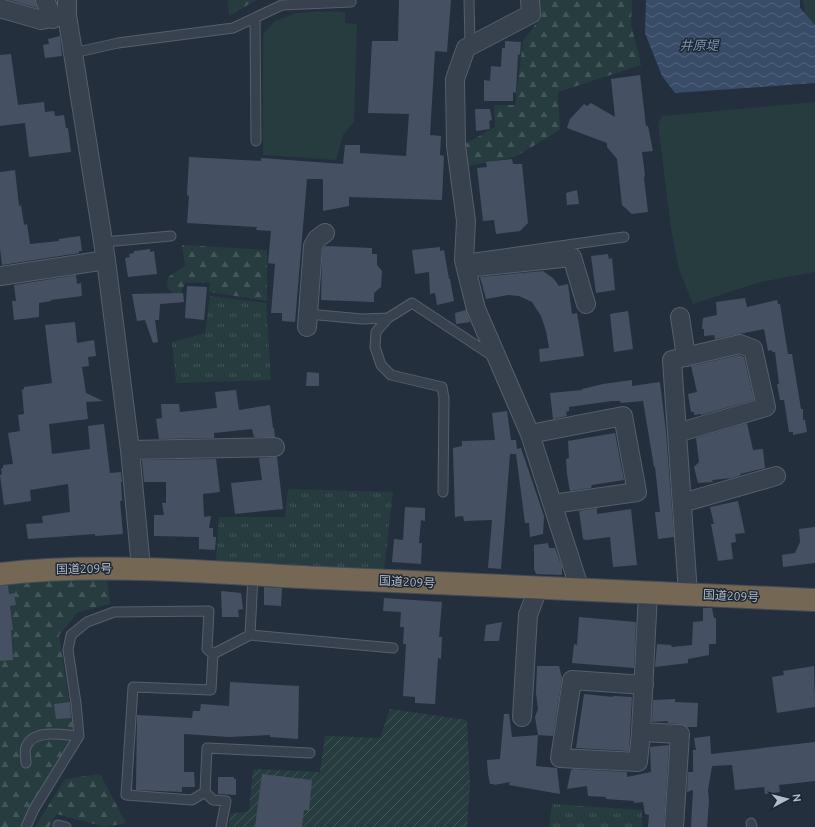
<svg xmlns="http://www.w3.org/2000/svg" width="815" height="827" font-family="Ubuntu,'Noto Sans JP',sans-serif">
  <style>
    .grass { fill: url(#grass-tufts) }
    .forest { fill: url(#forest-firs) }
    .park { fill: #263c3f }
    .garden { fill: url(#garden-furrows) }
    .water { fill: url(#water-waves) }
    .building { fill: #455162 }
    .lines { fill: none; stroke-linecap: round; stroke-linejoin: round }
    .lane-casing { stroke: #565f6c; stroke-width: 11 }
    .street-casing { stroke: #565f6c; stroke-width: 20 }
    .highway-casing { stroke: #434c59; stroke-width: 24 }
    .lane { stroke: #38414e; stroke-width: 9 }
    .street { stroke: #38414e; stroke-width: 18 }
    .highway { stroke: #746855; stroke-width: 22 }
    .labels { text-anchor: middle; stroke-width: 3; stroke-linejoin: round; paint-order: stroke }
    .street-label { font-size: 12px; fill: #b4bcc9; stroke: #1d2633 }
    .water-label { font-size: 13px; font-style: italic; fill: #7c92b1; stroke: #1d2633 }
  </style>
  <defs>
    <pattern id="grass-tufts" width="24" height="20" patternUnits="userSpaceOnUse"><rect width="24" height="20" fill="#263c3f"/><path d="M3 7l-1-3M5 7V3M7 7l1-3M15 17l-1-3M17 17v-4M19 17l1-3" fill="none" stroke="#435659"/></pattern>
    <pattern id="forest-firs" width="22" height="20" patternUnits="userSpaceOnUse"><rect width="22" height="20" fill="#263c3f"/><path d="M5 1l3.5 6h-7zM16 11l3.5 6h-7z" fill="#435659"/></pattern>
    <pattern id="garden-furrows" width="10" height="10" patternUnits="userSpaceOnUse"><rect width="10" height="10" fill="#263c3f"/><path d="M-1 1l2-2M0 10L10 0M9 11l2-2" fill="none" stroke="#435659"/></pattern>
    <pattern id="water-waves" width="16" height="10" patternUnits="userSpaceOnUse"><rect width="16" height="10" fill="#394c67"/><path d="M0 5q4-4 8 0t8 0" fill="none" stroke="#53647b"/></pattern>
  </defs>
  <rect width="100%" height="100%" fill="#242f3e"/>
  <path class="grass" d="M210 296 266 303 271 380 176 383 172 342 205 333Z
    M288 489 393 492 384 569 216 561 219 517H285Z
    M552 804 642 810V827H549Z"/>
  <path class="forest" d="M228 0H256L229 16Z
    M540 0H632L631 25 641 65 558 92 560 130 515 157 467 166 465 144 495 127 494 105H515L523 41 541 17Z
    M182 245 267 250V301L209 292 210 282 185 283 179 298 167 288 168 277 185 266Z
    M107 578 110 604 78 612 59 635 73 726V739L25 827H0V582Z
    M100 774 126 823 105 827 57 814 49 827H35L65 779Z"/>
  <path class="park" d="M803 0H815V27L805 15Z
    M328 11 345 12V23L357 24 354 122 343 135 336 160 263 155V34L275 21 296 13Z
    M815 102V272L760 282 693 304 679 270 671 229 658 124 662 116Z"/>
  <path class="garden" d="M390 709 467 720 470 785 467 827H228L231 814 249 811 253 769 320 772 325 736 380 738Z"/>
  <path class="water" d="M646 0H800V8L815 25V83L675 93 662 76 645 33Z"/>
  <path class="building" d="M10 0H35L37 8Z
    M399 0H451L447 52 435 51 430 135 441 136 440 155 444 156 442 200 349 197V206L323 211V179H307L295 322 282 321V313H271L275 264 268 263 271 231 256 230 257 227 187 223 189 196 187 195 189 157 261 161V158L343 164 345 145H360V153L406 156 409 114 368 113 372 41H398Z
    M60 36 62 56 45 58 43 45 49 44 48 39Z
    M505 41 521 42 520 55 518 54 516 93 513 92V101H484V80L490 81 491 66 501 67 502 48H505Z
    M11 54 18 105 44 102 45 112 54 111 55 116 64 115 66 128H68L71 152 29 157 25 123 0 126V55Z
    M640 75 646 126H648L653 151 642 152 645 175 644 178 648 212 632 214 622 205 617 159 607 147V143L567 128 570 119 584 104 587 106 591 103 615 117 611 79Z
    M475 109H490L492 120 489 121 490 129 476 131Z
    M512 159 513 164H522L528 223 520 231 496 234 494 220 483 221 477 168 487 167 486 162Z
    M15 170 19 206 21 205 24 225 27 224 30 244 59 241V239L80 236 82 251H79V253L2 265 0 248V172Z
    M577 190 579 204 567 205 566 193Z
    M325 246 372 248V254H377V265L382 271 381 287 374 293V302L321 300 322 260 323 249Z
    M440 247V251L444 250 449 279H450L454 301 437 305 435 293 430 294 429 272 415 274 412 250Z
    M150 249V252L154 251 157 274 128 277 125 258 130 257 129 254 134 253V251Z
    M608 254 609 259 612 258 615 290 596 293 591 256Z
    M543 271 553 278 559 286 568 284 572 314 577 313 584 356 540 362 539 349 549 348 546 331 541 316 532 302 519 296 508 295 486 299 480 277Z
    M76 275 77 284 81 283 82 296 51 300V301L39 303V317L14 320 12 301H16L14 285Z
    M187 286 207 287 204 320 185 318Z
    M183 293 184 302 160 304 159 320H155L158 342 153 343 145 320 137 321 132 294Z
    M745 298 747 307 777 300 778 304H780L788 354H792L801 409H803V420H805L807 432 793 435V432H789L784 400H780L777 384H779L775 352H772V350L768 351 764 329 715 339 714 335 704 336V329H702L703 318 717 315 716 302Z
    M466 310 470 322 456 324 455 313Z
    M628 311 633 349 614 352 610 314Z
    M75 322 77 343 94 340 96 356 88 357 89 366 82 367 86 393 103 401 86 402 88 419 49 424 52 454 90 449 88 426 104 424 110 473 121 472 122 482H121L122 501H120L123 534 95 536V534L28 539 26 524 43 523 42 516 70 512 68 484 30 490 31 501 4 505 0 475 2 474 1 469 3 468V465L13 464 8 433 20 431 18 415 24 414 22 390 24 389V387L52 383 45 325Z
    M739 355 744 357 754 400 701 415V414L694 415V412H691L688 394 697 392 691 366Z
    M307 372 319 373V386H306Z
    M632 380V386L660 382 666 432 674 537 658 539 655 512H660L655 467H654L643 401 621 403 620 401H612L569 407V411L566 412 567 416 553 419 550 393 582 390V389L603 384Z
    M236 390 239 410 270 405 273 428H274L275 437H254L252 429 214 433V438L159 439 156 419 162 418 161 404H179L180 412 217 408 215 392Z
    M507 411 511 440H516L517 449 521 448 544 516 543 534 530 537 529 523H525L516 454H510L501 569 488 568 492 520 464 521 463 516 455 517 453 448 462 446V441L495 440 492 413Z
    M747 423 753 450 763 449 765 468 740 474 741 475 732 478 712 480 713 482 698 483 694 467 699 462 696 438Z
    M615 433 624 480 592 485 591 488 570 491 567 474 566 459 569 458 568 441Z
    M277 457 283 509 235 514 231 483 262 480 259 458Z
    M216 459 220 492 203 494 204 517 211 516 209 528H213V537H216L215 550 199 549V537L154 536V515H164L162 503H166V482H144L142 460Z
    M738 501 745 533 735 534 736 542 731 543 733 559 718 561 711 524H714L710 507Z
    M405 507 425 508V521L421 520 419 543H422L421 564 392 562 394 539 403 540Z
    M597 508V514L631 509 637 565 613 567 610 537 586 540 583 539 579 511Z
    M815 527V563L783 567 782 555 795 553 800 542 799 529Z
    M548 543 549 548H555L562 567V575L536 574 534 569V545Z
    M0 586H8L9 594 14 593 16 605 10 606 13 630H11L13 660 0 661Z
    M264 587 282 588 281 606 264 605Z
    M221 591 241 593 243 609 238 610 239 617H222Z
    M384 598 442 602 439 637H442L441 659 438 658 435 704 415 703V697L403 696 406 644H403L404 627H400L401 612 383 611Z
    M703 608H712L714 618H716V644H709V655L688 659V663L655 667 657 644 671 645 672 647 692 645 693 622 703 621Z
    M579 617 636 622 634 668 572 663 574 644 577 645Z
    M502 622 499 641H484L486 625Z
    M537 666H559L562 678 553 736 538 735 536 766 557 768 560 794 509 785 510 782 494 785V784H490L488 774 487 760 500 759 504 714H509L512 737 538 735 535 717 538 709 536 693Z
    M814 666 815 707 777 713 772 677 784 675 783 671Z
    M230 682 299 686 298 739 270 737V735L229 737 184 734V772H194L195 787H182V792L136 790 137 715 192 718 193 711H200L201 704 229 706Z
    M584 694 613 697V696L632 697 629 751 576 748Z
    M675 699V702L698 703 697 727H687L681 724 668 723V721L652 722 653 700Z
    M70 702 71 718 56 719 54 704Z
    M710 736 711 754 815 742V781L779 785 780 792 765 794 764 787 735 790 732 765 712 766 708 790 709 801 707 827H691L693 790 687 792 688 772H693V750H696L694 738Z
    M669 745 664 827H648L649 815 645 814 643 802 634 803V801L606 799V797L588 796 587 786 567 789 571 770 573 769 627 772V777L651 772 650 747Z
    M262 774 312 780 309 811 304 810 302 827H255Z
    M218 777H234V779H236V795L218 794Z"/>
  <g class="lines">
    <defs>
      <path id="lane" d="M469 0 470 46
        M255 18 256 141
        M73 53 118 43 233 28 282 5 351 2V0
        M104 242 171 236
        M475 258 624 237
        M308 314 362 319 388 318 412 303 494 357
        M388 318 376 332 375 347 381 365 391 375 442 387 444 398 443 492
        M253 575 250 635 393 648
        M250 635 213 654 211 690 133 687 126 795 192 800 205 792 207 748 310 753
        M26 763C26 758 24 751 26 747 33 728 64 735 79 736
        M205 792 213 800 226 801 221 827
        M751 823 752 827
        M58 825 66 827
        M26 827 34 809 79 736 76 703 68 650 71 635 87 622 114 612 209 611 207 649 213 654"/>
      <path id="street" d="M45 0 53 19
        M67 0V15L73 53 106 260 130 450 141 568
        M530 0 531 14 466 48 455 79 456 146 466 221 464 260 476 309 530 434 580 590
        M0 8 41 20 67 15
        M466 268 572 257 586 304
        M0 276 106 260
        M680 317 686 357
        M307 327 313 246 317 239 325 233
        M677 433 766 407 753 349 740 344 672 360C677 438 683 516 688 594
        M530 434 623 416 637 492 553 504
        M130 450 275 447
        M682 503 776 476
        M648 593 641 732 680 734 674 827
        M522 717 528 615 538 588
        M641 732 638 762 560 758 572 680 644 685"/>
      <path id="highway" d="M0 574C107 562 216 573 323 578 487 585 651 593 815 600"/>
    </defs>
    <use href="#lane" class="lane-casing"/>
    <use href="#street" class="street-casing"/>
    <use href="#highway" class="highway-casing"/>
    <use href="#lane" class="lane"/>
    <use href="#street" class="street"/>
    <use href="#highway" class="highway"/>
  </g>
  <g class="labels">
    <g class="street-label">
      <text transform="translate(84 569) rotate(-1)" y="4">国道209号</text>
      <text transform="translate(407 582) rotate(3)" y="4">国道209号</text>
      <text transform="translate(731 596) rotate(3)" y="4">国道209号</text>
    </g>
    <g class="water-label">
      <text x="699" y="50">井原堤</text>
    </g>
  </g>
  <g transform="translate(787 799) rotate(83)" stroke="#1d2633" stroke-width="3" paint-order="stroke">
  <path d="M0-3L7 15L0 10L-7 15Z" fill="#b4bcc9"/>
  <text y="-6" font-size="11" font-weight="bold" text-anchor="middle" fill="#b4bcc9">N</text>
  </g>
</svg>
